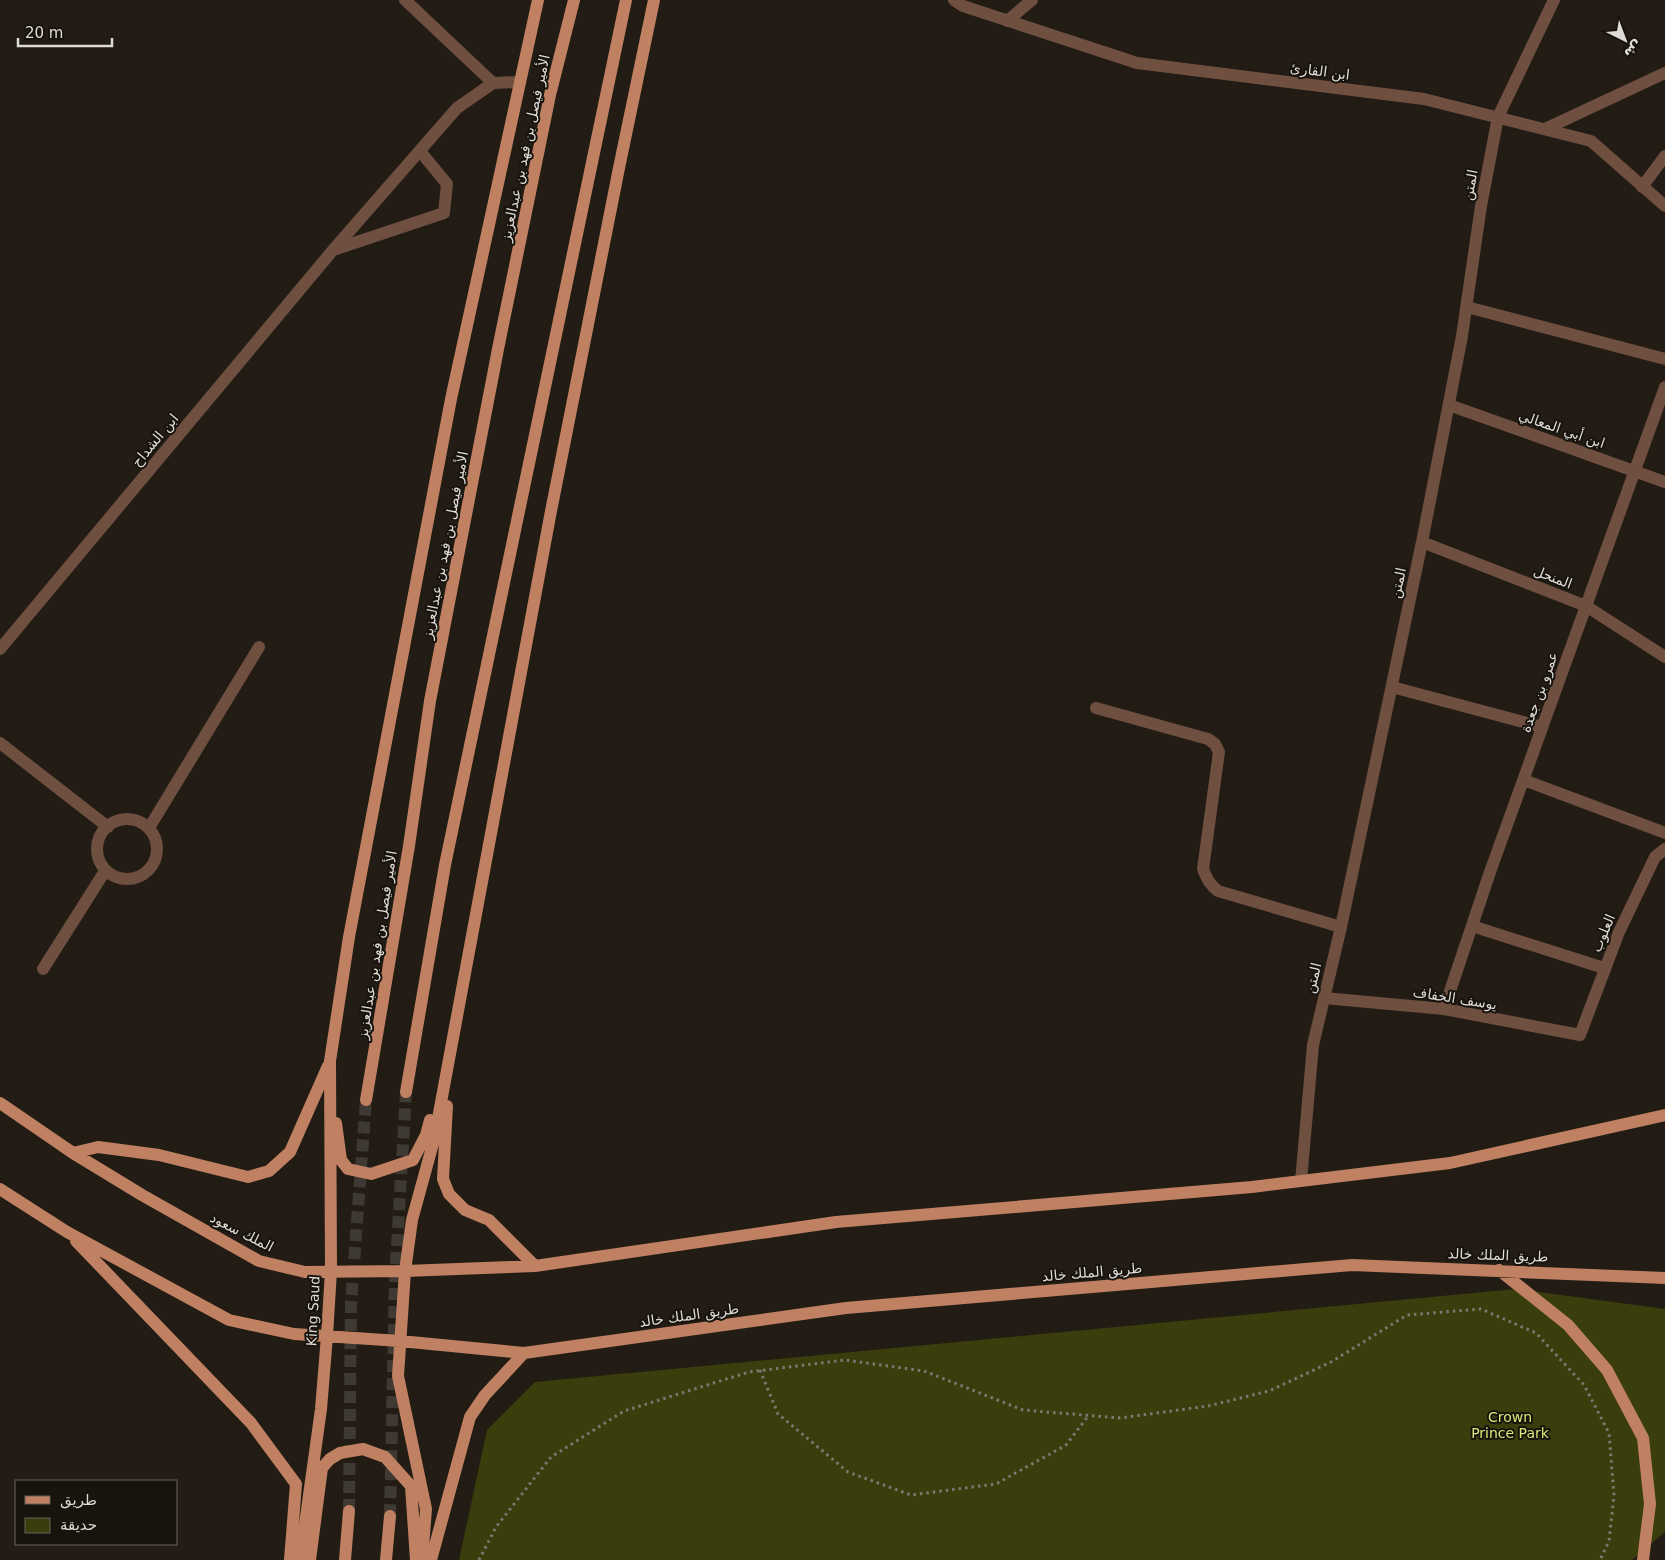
<svg xmlns="http://www.w3.org/2000/svg" width="1665" height="1560" font-family="'DejaVu Sans','Noto Sans Arabic',sans-serif">
  <style>
    .green { fill: #393e0c }
    .lines { fill: none; stroke-linecap: round; stroke-linejoin: round }
    .major-tunnel { stroke: #3e3932; stroke-width: 12; stroke-dasharray: 12 6; stroke-linecap: butt }
    .path { stroke: #7d7872; stroke-width: 3; stroke-dasharray: 2.5 4; stroke-linecap: butt }
    .minor { stroke: #6e4f40; stroke-width: 12 }
    .major { stroke: #bf8161; stroke-width: 12 }
    .labels { text-anchor: middle; stroke-width: 4; stroke-linejoin: round; paint-order: stroke }
    .street-label { font-size: 14px; fill: #dfdbd6; stroke: #18130d }
    .park-label { font-size: 14px; fill: #dbe779; stroke: #18130d }
  </style>
  <rect width="100%" height="100%" fill="#221c15"/>
  <path class="green" d="M1516 1289 1665 1309V1532L1632 1560H459L487 1430 535 1382Z"/>
  <g class="lines">
    <path class="major-tunnel" d="M349 1511 351 1303 366 1100
      M390 1516 395 1281 406 1092"/>
    <path class="path" d="M760 1370 778 1414 848 1472 911 1495 996 1484 1066 1445 1089 1415
      M479 1560 496 1527 551 1457 624 1411 749 1372 845 1360 924 1371 1023 1410 1120 1418 1208 1406 1269 1391 1331 1362 1407 1315 1481 1309 1536 1333 1584 1385 1609 1433 1614 1495 1609 1541 1600 1560"/>
    <path class="minor" d="M405 0 493 83
      M954 0 963 6 1137 63 1424 99 1591 141 1665 206
      M1007 21 1032 0
      M1545 129 1665 73
      M1642 187 1665 156
      M333 250 444 213 447 184 420 151
      M1467 307 1665 359
      M1449 405 1665 482
      M1422 542 1586 606 1665 657
      M0 649 333 250 457 108 493 83 519 82
      M1392 687 1542 727
      M1096 708 1208 739 1215 744 1219 752 1203 869C1207 879 1210 885 1218 891L1341 927
      M0 743 108 827
      M1524 780 1665 833
      M97 849a30 30 0 1 1 60 0a30 30 0 1 1-60 0Z
      M149 828 259 647
      M1472 926 1604 968
      M43 969 105 871
      M1324 998 1444 1009 1580 1035 1619 932 1655 857 1665 849
      M1444 1009 1490 872 1665 387
      M1301 1181 1313 1045 1341 927 1422 542 1462 336 1481 206 1498 117 1554 0"/>
    <path class="major" d="M406 1092 445 865 626 0
      M366 1100 409 846 430 701 499 344 550 95 574 0
      M0 1103 73 1153 142 1195 259 1261 305 1272 405 1271 535 1266 836 1222 1252 1187 1450 1163 1665 1115
      M447 1106 443 1179 449 1194 465 1210 489 1220 535 1266
      M336 1123 341 1160 348 1169 371 1174 413 1160 426 1135 430 1120
      M73 1153 98 1147 159 1155 248 1177 269 1171 290 1152 328 1066
      M0 1189 67 1232 229 1320 294 1334 400 1341 524 1353 846 1308 1352 1265 1665 1278
      M76 1241 251 1423 296 1484 290 1560
      M1499 1270 1568 1325 1607 1370 1643 1438 1650 1504 1643 1560
      M300 1560 321 1409 327 1336 331 1271 330 1061 349 937 451 399 538 0
      M310 1560 322 1468 330 1459 340 1453 363 1449 385 1457 411 1486 416 1560
      M345 1560 349 1511
      M386 1560 390 1516
      M422 1560 426 1509 398 1376 405 1271 412 1220 434 1140 551 511 619 168 654 0
      M431 1560 470 1417 485 1395 524 1353"/>
  </g>
  <g class="labels">
    <g class="street-label">
      <text transform="translate(1320 71) rotate(7)" y="5">ابن القارئ</text>
      <text transform="translate(525 148) rotate(-78)" y="5">الأمير فيصل بن فهد بن عبدالعزيز</text>
      <text transform="translate(1470 185) rotate(-80)" y="5">المتن</text>
      <text transform="translate(1562 429) rotate(19)" y="5">ابن أبي المعالي</text>
      <text transform="translate(155 440) rotate(-50)" y="5">ابن الشداح</text>
      <text transform="translate(445 545) rotate(-79)" y="5">الأمير فيصل بن فهد بن عبدالعزيز</text>
      <text transform="translate(1553 577) rotate(21)" y="5">المنحل</text>
      <text transform="translate(1398 583) rotate(-78)" y="5">المتن</text>
      <text transform="translate(1539 692) rotate(-70)" y="5">عمرو بن جعدة</text>
      <text transform="translate(1603 933) rotate(-67)" y="5">العلوب</text>
      <text transform="translate(377 945) rotate(-81)" y="5">الأمير فيصل بن فهد بن عبدالعزيز</text>
      <text transform="translate(1313 978) rotate(-77)" y="5">المتن</text>
      <text transform="translate(1455 998) rotate(9)" y="5">يوسف الخفاف</text>
      <text transform="translate(242 1232) rotate(27)" y="5">الملك سعود</text>
      <text transform="translate(1498 1255) rotate(2)" y="5">طريق الملك خالد</text>
      <text transform="translate(1092 1272) rotate(-5)" y="5">طريق الملك خالد</text>
      <text transform="translate(313 1311) rotate(-87)" y="5">King Saud</text>
      <text transform="translate(689 1315) rotate(-8)" y="5">طريق الملك خالد</text>
    </g>
    <g class="park-label">
      <text x="1510" y="1422">Crown<tspan x="1510" dy="16">Prince Park</tspan></text>
    </g>
  </g>
  <rect x="15" y="1480" width="162" height="65" fill="#18130d" stroke="#68635d"/>
  <rect x="25" y="1496" width="25" height="8" fill="#bf8161" stroke="#68635d"/>
  <text x="60" y="1505" font-size="15" fill="#dfdbd6">طريق</text>
  <rect x="25" y="1518" width="25" height="15" fill="#393e0c" stroke="#68635d"/>
  <text x="60" y="1530" font-size="15" fill="#dfdbd6">حديقة</text>
  <g transform="translate(1625 40) rotate(138)" stroke="#18130d" stroke-width="4" paint-order="stroke">
  <path d="M0-4L9 19L0 12L-9 19Z" fill="#dfdbd6"/>
  <text y="-8" font-size="14" font-weight="bold" text-anchor="middle" fill="#dfdbd6">ش</text>
  </g>
  <path d="M18 38v8h94v-8" fill="none" stroke="#dfdbd6" stroke-width="2.5"/>
  <text x="25" y="38" font-size="15" fill="#dfdbd6" stroke="#18130d" stroke-width="4" paint-order="stroke">20 m</text>
</svg>
